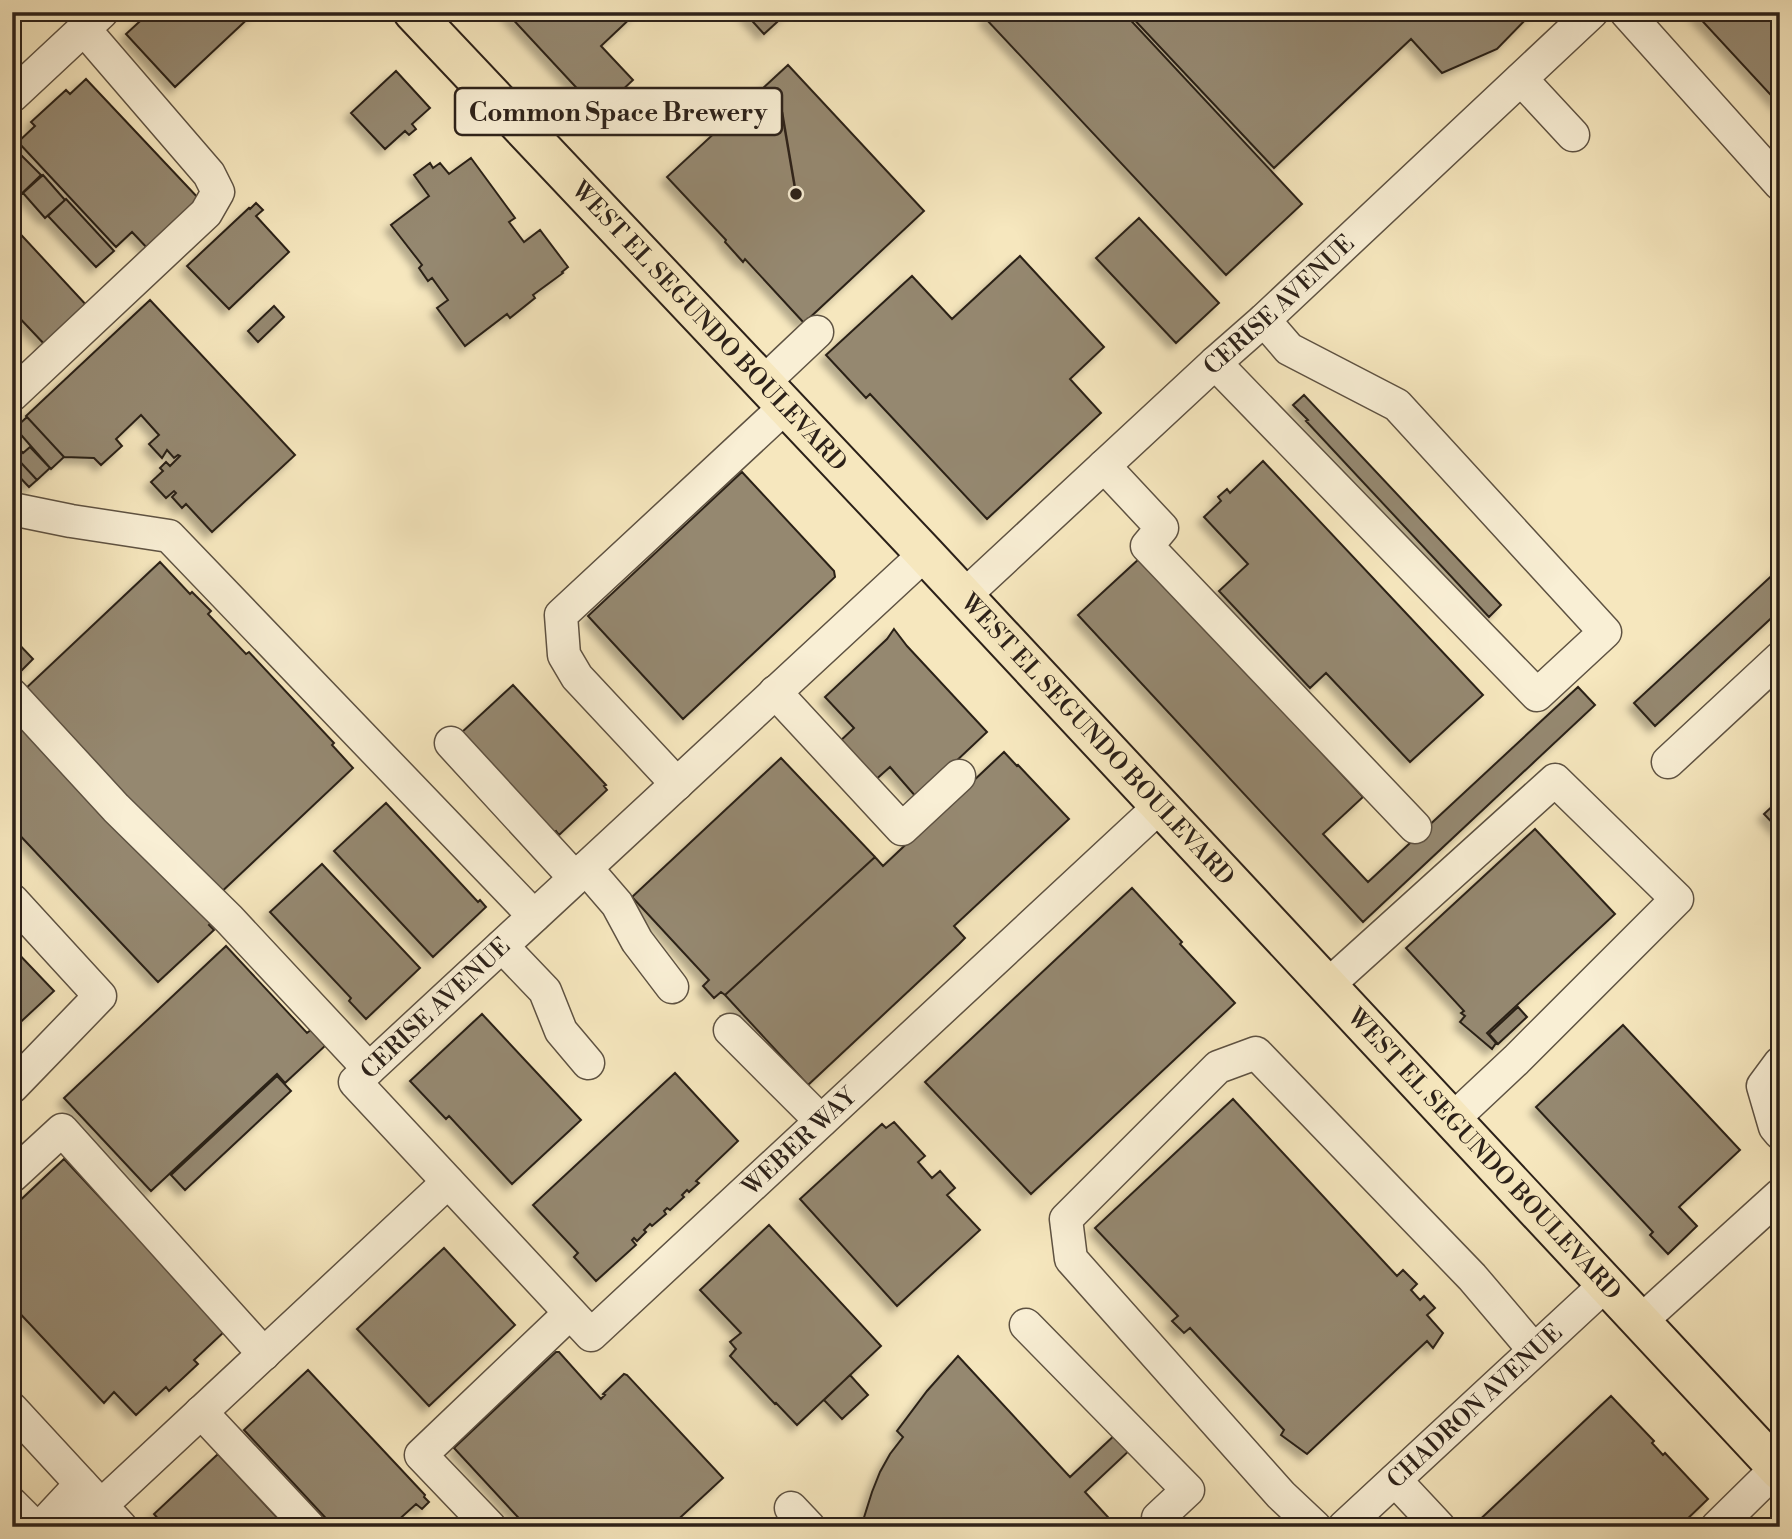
<svg xmlns="http://www.w3.org/2000/svg" width="1792" height="1539" font-family="'Libre Bodoni',serif">
  <style>
    .building { fill: #95886f; stroke: #2c2119; stroke-width: 2; filter: url(#shadow) }
    .lines { fill: none; stroke-linecap: round; stroke-linejoin: round }
    .minor-casing { stroke: #5e5242; stroke-width: 35 }
    .major-casing { stroke: #2c2119; stroke-width: 42 }
    .minor { stroke: #f9efd5; stroke-width: 32 }
    .major { stroke: #f6e7be; stroke-width: 38 }
    .labels { text-anchor: middle; stroke-width: 5; stroke-linejoin: round; paint-order: stroke }
    .street-label { font-size: 24px; fill: #2c2119; stroke: #f9efd5 }
    .leader { fill: none; stroke: #2c2119; stroke-width: 2.5 }
    .callout-dot { fill: #2c2119; stroke: #f9efd5; stroke-width: 2.5 }
    .callout { fill: #f9efd5; stroke: #2c2119; stroke-width: 2.5 }
    .callout-label { font-size: 26px; text-anchor: middle; font-weight: bold; fill: #2c2119 }
  </style>
  <defs>
    <filter id="shadow"><feDropShadow dx="-6" dy="6" stdDeviation="3.5" flood-color="#0004"/></filter>
  </defs>
  <rect width="100%" height="100%" fill="#f6e7be"/>
  <filter id="stains"><feTurbulence type="fractalNoise" baseFrequency=".00286" numOctaves="4"/><feColorMatrix values="0 0 0 0 .2 0 0 0 0 .09 0 0 0 0 .02 0 0 0 .5 -.17"/></filter>
  <radialGradient id="worn" r=".72"><stop offset=".6" stop-color="#630" stop-opacity="0"/><stop offset="1" stop-color="#630" stop-opacity=".3"/></radialGradient>
  <path class="building" d="M150 12H255L175 87 126 34Z
    M506 12H637L601 46 633 80 599 112Z
    M744 12H788L764 34Z
    M991 12H1123L1302 204 1226 275 985 18Z
    M1127 12H1533L1497 49 1442 73 1411 39 1274 168Z
    M1694 12H1780V105Z
    M788 65 924 211 804 323 745 259 743 262 725 242 726 240 667 177Z
    M396 71 430 108 412 124 416 129 409 135 405 131 385 149 351 113Z
    M86 79 201 201 149 250 132 232 116 247 18 142 35 126 31 122 66 90 70 94Z
    M12 146 41 175 15 200 12 197Z
    M471 158 515 218 509 222 524 242 540 230 568 267 562 272 563 273 533 295 535 298 510 318 507 314 465 346 437 308 448 300 432 278 428 281 419 268 422 265 391 225 429 196 414 175 430 163 433 168 440 163 449 174Z
    M43 175 65 200 45 218 23 193Z
    M66 199 114 251 96 267 48 216Z
    M256 203 263 210 256 216 289 252 229 309 187 266 249 208 250 209Z
    M1139 218 1219 303 1176 343 1096 258Z
    M12 225 89 308 47 347 12 310Z
    M1020 256 1104 347 1070 379 1101 413 987 519 870 394 866 398 826 355 912 276 952 319Z
    M150 300 295 455 212 532 186 504 182 508 172 497 176 493 174 491 166 498 151 482 163 471 160 468 166 462 170 466 180 456 178 455 174 458 167 450 162 458 149 444 159 435 141 415 116 439 122 446 101 465 94 458 64 457 26 416Z
    M274 306 284 317 258 342 248 331Z
    M1304 395 1501 605 1489 617 1306 421 1308 420 1293 405Z
    M27 417 64 457 51 469 15 428Z
    M12 441 23 453 30 447 50 468 37 480 12 453Z
    M12 453 37 480 29 487 12 469Z
    M1263 461 1483 695 1410 762 1326 673 1310 688 1219 591 1248 564 1204 517 1221 501 1218 497 1227 489 1230 493Z
    M742 472 834 571 835 577 683 719 588 616Z
    M1140 558 1363 797 1323 834 1368 882 1578 687 1595 705 1363 922 1078 615Z
    M160 562 190 594 192 592 211 611 208 614 246 654 249 652 334 743 332 745 353 768 216 897 23 691Z
    M1780 568V610L1655 726 1634 703Z
    M894 629 907 646 987 732 917 798 890 767 873 782 837 744 854 728 825 697 887 639Z
    M12 637 33 659 13 679 12 678Z
    M513 685 606 785 604 786 607 790 559 835 556 831 554 832 461 733Z
    M12 713 213 921 209 925 214 930 158 982 12 827Z
    M1004 752 1017 766 1018 765 1069 819 954 926 965 938 959 944 808 1085 725 995 875 857 883 866Z
    M781 758 875 857 725 995 721 992 714 998 703 986 709 980 632 897Z
    M1780 799V831L1764 814Z
    M386 803 478 902 480 900 486 907 433 957 334 851Z
    M1535 829 1615 914 1487 1033 1496 1043 1492 1049 1460 1022 1465 1016 1461 1013 1464 1011 1406 948Z
    M322 864 420 968 366 1019 349 1001 351 998 270 912Z
    M1132 888 1182 942 1180 944 1235 1003 1031 1194 925 1082Z
    M226 946 307 1033 312 1029 326 1045 285 1083 277 1074 151 1191 64 1098Z
    M12 947 54 991 12 1030Z
    M1518 1007 1527 1017 1498 1044 1489 1034Z
    M482 1014 581 1120 512 1184 449 1116 446 1119 410 1081Z
    M1623 1025 1740 1150 1679 1207 1697 1226 1668 1254 1650 1235 1653 1232 1536 1107Z
    M675 1073 738 1141 696 1181 699 1183 689 1192 687 1190 682 1195 684 1197 670 1210 667 1208 664 1211 666 1214 652 1226 650 1224 644 1230 646 1232 637 1241 634 1238 632 1240 636 1245 596 1281 574 1257 578 1253 533 1205Z
    M277 1076 291 1091 185 1190 171 1175Z
    M1233 1099 1397 1276 1403 1270 1417 1284 1411 1290 1420 1300 1424 1296 1435 1308 1427 1315 1443 1333 1433 1348 1427 1341 1307 1454 1281 1435 1284 1430 1190 1328 1184 1333 1172 1321 1178 1316 1095 1228Z
    M894 1122 925 1156 918 1162 932 1178 940 1171 955 1188 947 1195 980 1230 897 1306 800 1199 882 1124 886 1128Z
    M64 1159 225 1331 194 1360 198 1364 169 1391 166 1387 136 1415 114 1392 104 1403 12 1305V1208Z
    M769 1225 881 1346 797 1425 776 1403 775 1404 730 1356 736 1349 730 1342 741 1333 700 1290Z
    M444 1248 515 1325 429 1406 357 1329Z
    M556 1352H559L601 1399 605 1395 603 1394 624 1374 627 1375 723 1478 670 1527H527L454 1448Z
    M958 1356 1070 1477 1118 1432 1132 1448 1085 1492 1117 1527H861L872 1492 880 1472 890 1454 903 1437 897 1431 927 1391Z
    M308 1370 425 1495 424 1497 429 1502 422 1509 416 1504 394 1524 397 1527H334L244 1430Z
    M850 1375 868 1395 842 1419 824 1400Z
    M1611 1396 1654 1441 1652 1443 1663 1455 1665 1453 1708 1499 1679 1527H1472Z
    M218 1454 286 1527H165L154 1514Z"/>
  <g class="lines">
    <defs>
      <g id="minor">
        <path d="M1626 12 1780 184"/>
        <path d="M1521 79 1573 135"/>
        <path d="M12 96 102 12"/>
        <path d="M1215 363 1537 695 1605 632 1397 405 1289 349 1264 320"/>
        <path d="M763 383 817 332"/>
        <path d="M12 395 206 213 218 192 209 174 84 29"/>
        <path d="M1104 466 1162 528 1147 546 1415 827"/>
        <path d="M12 509 71 521 169 536 534 916"/>
        <path id="s1" d="M925 554 355 1082 591 1335 1159 807"/>
        <path id="s2" d="M964 596 1215 363 1264 320 1592 12"/>
        <path d="M775 692 902 829 959 776"/>
        <path d="M12 695 116 808 229 919 369 1069"/>
        <path d="M451 743 575 878"/>
        <path d="M1668 762 1780 658"/>
        <path d="M677 784 577 677 564 655 561 615 785 407"/>
        <path d="M586 868 617 904 637 941 672 987"/>
        <path d="M12 900 100 996 12 1087"/>
        <path d="M502 946 545 991 561 1031 588 1063"/>
        <path d="M1327 986 1555 780 1677 899 1516 1060 1452 1120"/>
        <path d="M730 1030 821 1121"/>
        <path d="M1780 1063 1763 1086 1775 1127 1780 1133"/>
        <path d="M12 1176 62 1130 264 1354"/>
        <path d="M1640 1322 1780 1195"/>
        <path d="M1026 1325 1188 1490 1158 1518 1167 1527"/>
        <path d="M12 1409 121 1527"/>
        <path d="M201 1412 309 1527"/>
        <path d="M1395 1480 1439 1527"/>
        <path d="M12 1504 35 1527"/>
        <path d="M791 1508 809 1527"/>
        <path d="M41 1527 81 1484"/>
        <path d="M78 1527 448 1182"/>
        <path d="M490 1527 421 1455 570 1313"/>
        <path d="M1315 1527 1281 1495 1071 1259 1066 1219 1218 1067 1256 1053 1472 1277 1534 1350"/>
        <path id="s3" d="M1344 1527 1605 1285"/>
        <path d="M1717 1527 1777 1468"/>
      </g>
      <g id="major">
        <path id="s4" d="M413 12 925 554 1780 1471"/>
      </g>
    </defs>
    <use href="#minor" class="minor-casing"/>
    <use href="#major" class="major-casing"/>
    <use href="#minor" class="minor"/>
    <use href="#major" class="major"/>
  </g>
  <g class="labels">
    <g class="street-label">
      <text dy="8" stroke="none"><textPath href="#s2" startOffset="429">CERISE AVENUE</textPath></text>
      <text dy="8" stroke="none"><textPath href="#s4" startOffset="432">WEST EL SEGUNDO BOULEVARD</textPath></text>
      <text dy="8" stroke="none"><textPath href="#s4" startOffset="999">WEST EL SEGUNDO BOULEVARD</textPath></text>
      <text transform="translate(435 1008) rotate(-43)" y="8">CERISE AVENUE</text>
      <text dy="8" stroke="none"><textPath href="#s1" startOffset="1407">WEBER WAY</textPath></text>
      <text dy="8" stroke="none"><textPath href="#s4" startOffset="1566">WEST EL SEGUNDO BOULEVARD</textPath></text>
      <text dy="8" stroke="none"><textPath href="#s3" startOffset="178">CHADRON AVENUE</textPath></text>
    </g>
  </g>
  <path class="leader" d="M796 194L782 112"/>
  <circle class="callout-dot" cx="796" cy="194" r="7"/>
  <rect class="callout" x="455" y="88" width="327" height="47" rx="7"/>
  <g class="callout-label">
    <text x="618" y="121">Common Space Brewery</text>
  </g>
  <rect width="1792" height="1539" fill="none" stroke="#f6e7be" stroke-width="42"/>
  <rect x="14" y="14" width="1764" height="1511" fill="none" stroke="#2c2119" stroke-width="3.5"/>
  <rect x="21" y="21" width="1750" height="1497" fill="none" stroke="#2c2119" stroke-width="2"/>
  <rect width="100%" height="100%" filter="url(#stains)"/>
  <rect width="100%" height="100%" fill="url(#worn)"/>
</svg>
